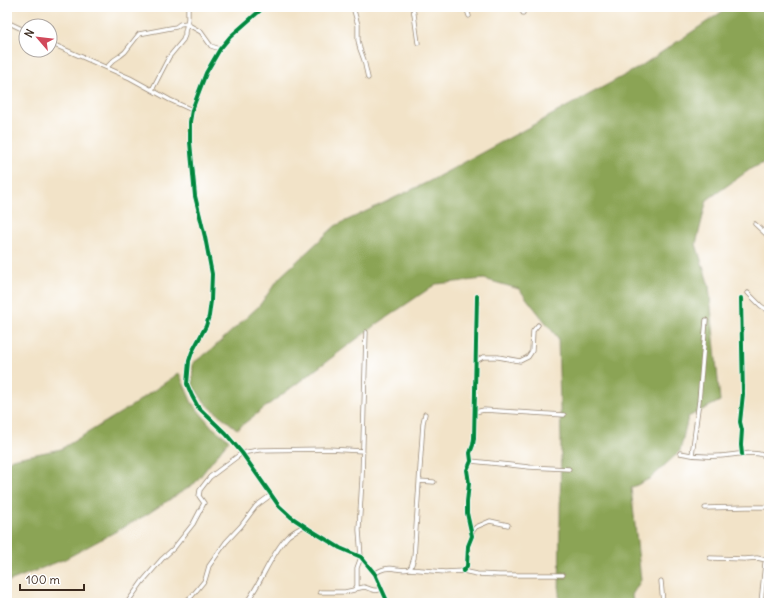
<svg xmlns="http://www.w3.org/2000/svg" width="776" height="610" font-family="Delius,sans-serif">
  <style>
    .forest { fill: #8ba455; stroke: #63673a }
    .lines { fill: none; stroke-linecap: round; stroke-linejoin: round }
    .street-casing { stroke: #968673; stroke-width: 5 }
    .street { stroke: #fff; stroke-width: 3.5 }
    .cycleway-casing { stroke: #fff; stroke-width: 6 }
    .cycleway { stroke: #00873e; stroke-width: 4 }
  </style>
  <rect width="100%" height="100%" fill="#fff"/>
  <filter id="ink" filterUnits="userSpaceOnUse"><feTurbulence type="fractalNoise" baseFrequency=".025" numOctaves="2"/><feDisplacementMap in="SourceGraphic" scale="8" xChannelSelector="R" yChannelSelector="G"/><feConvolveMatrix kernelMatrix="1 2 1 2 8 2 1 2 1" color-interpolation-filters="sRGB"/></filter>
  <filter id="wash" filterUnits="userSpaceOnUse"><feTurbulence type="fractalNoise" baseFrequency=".012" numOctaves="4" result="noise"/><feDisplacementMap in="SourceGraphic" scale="16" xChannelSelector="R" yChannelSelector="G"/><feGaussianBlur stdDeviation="0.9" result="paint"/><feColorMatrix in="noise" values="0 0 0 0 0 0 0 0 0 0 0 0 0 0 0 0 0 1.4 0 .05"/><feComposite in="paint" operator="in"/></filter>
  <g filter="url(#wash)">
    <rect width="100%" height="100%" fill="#f2e3c8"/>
    <path class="forest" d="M729 7H769V161L752 168 707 200 696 244 709 286 720 401 688 417 680 451 651 478 631 488 641 580 632 595 633 603H559L561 439 558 338 519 289 484 279 436 284 377 324 272 402 237 429 207 405 192 385 193 363 211 350 259 306 280 277 335 226 428 182 638 68Z
      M179 373 192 403 212 427 229 440 195 483 146 515 65 559 7 582V463L12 459 61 449 130 407Z"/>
  </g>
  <g filter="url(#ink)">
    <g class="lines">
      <defs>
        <path id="street" d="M264 7 230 37 220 49 206 73 192 110 190 122V142L195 196 205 237 212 274 211 301 209 316 206 326 192 352 189 361 187 384 192 396 198 407 226 434 242 453 279 506 291 517 309 529 340 548 361 557 375 574 388 603
          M353 7 358 25V40L360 49 364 60 368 78
          M413 7 418 43
          M466 7 469 16
          M522 7 523 13
          M7 22 26 31
          M187 24 201 32 211 46 220 49
          M50 43 130 78 170 100 192 110
          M107 67 114 60 120 56 125 52 139 34 176 27 180 24 187 23
          M152 90 169 57 183 40 185 35V32L188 19V7
          M755 224 769 237
          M748 293 761 306 769 311
          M741 298 743 394 740 422 742 430 741 445 742 454
          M476 361 483 357H498L520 361 528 357 532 351 533 331 538 325
          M475 412 484 410 564 415
          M680 453C693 456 705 457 718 456 731 456 753 450 765 456L769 454
          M692 455 699 401 706 320
          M471 461 529 467 569 469
          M419 481 434 482
          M705 508 747 507H769
          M472 532 476 527 490 521 508 525
          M710 558 745 559 757 558 766 560 769 559
          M409 569 411 567 414 558 423 423 425 414
          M463 571 465 569 467 566 468 546 472 536 467 513V502L469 483 467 470 471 461 470 453 473 445 474 438 477 296
          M375 574C380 569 389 567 396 569 401 569 404 571 409 569L445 572 463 571 477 574 499 575H563
          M661 581 663 603
          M355 589 364 587C370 588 375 593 381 589
          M320 592H345L354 590 357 586V568L361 557 359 530 362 479 366 332
          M127 603 142 582 162 559 174 548 193 524 204 503 199 496 200 490 210 477 242 453 259 450 328 449 363 451
          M184 603 192 596 205 580 209 566 226 542 241 526 256 506 271 495
          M246 603C262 582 270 555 288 536 293 532 298 529 304 526
          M761 603 765 563 766 560"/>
      </defs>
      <use href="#street" class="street-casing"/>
      <use href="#street" class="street"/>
      <defs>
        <path id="cycleway" d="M264 7 230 37 220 49 206 73 192 110 190 122V142L195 196 205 237 212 274 211 301 209 316 206 326 192 352 189 361 187 384 192 396 198 407 226 434 242 453 279 506 291 517 309 529 340 548 361 557 375 574 388 603
          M741 298 743 394 740 422 742 430 741 445 742 454
          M463 571 465 569 467 566 468 546 472 536 467 513V502L469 483 467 470 471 461 470 453 473 445 474 438 477 296"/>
      </defs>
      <use href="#cycleway" class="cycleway-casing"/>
      <use href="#cycleway" class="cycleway"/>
    </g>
  </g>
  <rect width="776" height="610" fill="none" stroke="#fff" stroke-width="24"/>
  <g transform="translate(38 38) rotate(298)"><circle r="19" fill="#ffffff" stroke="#b1aaa5"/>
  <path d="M0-3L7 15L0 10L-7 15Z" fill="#d1495b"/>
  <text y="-6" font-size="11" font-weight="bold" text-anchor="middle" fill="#3b2a1e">N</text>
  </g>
  <path d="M20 584v6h64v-6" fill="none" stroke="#3b2a1e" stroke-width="2"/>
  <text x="26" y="584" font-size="12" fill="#3b2a1e" stroke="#ffffff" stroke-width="3" paint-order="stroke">100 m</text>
</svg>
